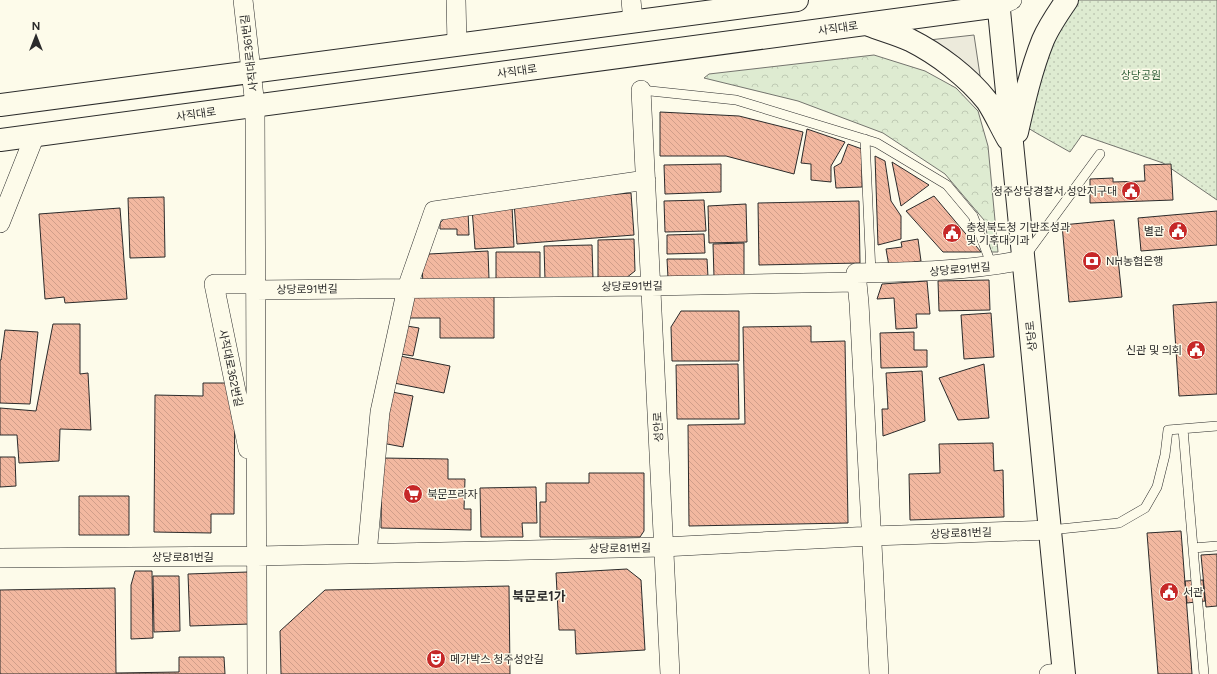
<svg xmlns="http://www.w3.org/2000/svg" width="1217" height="674" font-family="Figtree,'Noto Sans KR',sans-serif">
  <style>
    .forest { fill: url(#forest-crowns); stroke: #74746e }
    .park { fill: url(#park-dots); stroke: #74746e }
    .parking { fill: #eceadb; stroke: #74746e }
    .building { fill: url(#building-back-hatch); stroke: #2b2b2b }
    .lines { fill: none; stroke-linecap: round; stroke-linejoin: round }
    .lane-casing { stroke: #2b2b2b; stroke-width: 10 }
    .street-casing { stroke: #2b2b2b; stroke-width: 20 }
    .secondary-casing { stroke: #2b2b2b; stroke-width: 24 }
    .lane { stroke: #fdfbea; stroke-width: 9 }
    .street { stroke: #fdfbea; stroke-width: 19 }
    .secondary { stroke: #fdfbea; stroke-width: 22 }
    .labels { text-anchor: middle; stroke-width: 3; stroke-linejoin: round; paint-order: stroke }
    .street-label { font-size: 11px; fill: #2b2b2b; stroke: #fdfbea }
    .park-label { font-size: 11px; fill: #34623c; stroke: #fdfbea }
    .poi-label { font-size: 11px; fill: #2b2b2b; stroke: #fdfbea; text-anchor: start }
    .quarter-label { font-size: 13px; font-weight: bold; fill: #2b2b2b; stroke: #fdfbea }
  </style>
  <defs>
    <pattern id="forest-crowns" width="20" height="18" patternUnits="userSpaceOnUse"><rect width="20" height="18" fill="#deebd1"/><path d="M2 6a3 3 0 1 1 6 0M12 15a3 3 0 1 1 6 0" fill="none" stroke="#bfcab4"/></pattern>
    <pattern id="park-dots" width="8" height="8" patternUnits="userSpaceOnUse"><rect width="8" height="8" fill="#deebd1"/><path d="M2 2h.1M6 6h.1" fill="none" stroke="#bfcab4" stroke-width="1.8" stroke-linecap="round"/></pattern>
    <pattern id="building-back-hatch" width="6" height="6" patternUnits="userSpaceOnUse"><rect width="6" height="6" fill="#f2b8a0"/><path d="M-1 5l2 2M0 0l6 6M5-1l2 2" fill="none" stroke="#d09e8a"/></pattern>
  </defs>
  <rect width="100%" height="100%" fill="#fdfbea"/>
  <path class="forest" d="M874 55 925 71 956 88 978 111 988 146 998 252H991L984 220 945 174 883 133 798 101 704 78 709 74Z"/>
  <path class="park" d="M1076 0H1217V200L1163 163 1082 135 1070 152 1038 134 1028 128 1036 76Z"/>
  <path class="parking" d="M974 35 981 82 920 41Z"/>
  <path class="building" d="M660 112 739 116 803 132 794 174 726 156H660Z
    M807 129 845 142 831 166V182L811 180V164L801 163Z
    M848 144 862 149V187L836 188 834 167 841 163Z
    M875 156 885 161 891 201 901 216V239L878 245Z
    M892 162 929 185 901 206Z
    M721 164V192L665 194 664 165Z
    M1171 164 1173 200 1090 203V179L1113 178V182L1145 181 1144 165Z
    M631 193 634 235 517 244 514 202Z
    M934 196 981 252H943L906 211Z
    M164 197 165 257 130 258 128 198Z
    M704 200 706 231 665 232 664 201Z
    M859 201 860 263 759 265 758 203Z
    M746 204 747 242 709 243 708 206Z
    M512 206 514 247 475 249 472 208Z
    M120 208 127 299 65 303 64 297 45 299 39 214Z
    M468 211 469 235H457V229H440V223L450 212Z
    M1217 211V245L1141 251 1138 218Z
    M1114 220 1122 297 1069 302 1062 225Z
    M704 234 705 253 667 254V235Z
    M634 239 635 271 621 282H598V240Z
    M918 239 921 261 889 266 886 249 902 247 901 242Z
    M744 243V276L714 277 713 244Z
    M592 245 593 279 545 280 544 246Z
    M488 251 489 279 423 282 422 268 429 254Z
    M496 252H540V281H496Z
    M667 259H707L708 277 668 278Z
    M989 280 990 310 939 311 938 281Z
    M927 281 930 314H916L917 328 896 329 894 298 877 299 882 284Z
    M494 285V338H440V318H400L399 286Z
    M1217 302V394L1179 396 1173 305Z
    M681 311H739V361H672L671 327Z
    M991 313 994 357 964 359 961 315Z
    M53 324H80V374L88 373 91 430 60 429 59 461 19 463 17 435H0V408L36 411Z
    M407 326 419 328 413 356 401 354Z
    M811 326V342L845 341 848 523 689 526 688 425 745 424 743 327Z
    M5 330 38 332 30 404 0 403V360H1Z
    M914 332V350H927V367L881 368 880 333Z
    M400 356 450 366 444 393 394 383Z
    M738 364 739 419H677L676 365Z
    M984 364 989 418 958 420 939 378Z
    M922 371 925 421 883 436 882 409H888L886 373Z
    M203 383H235L234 514H211V533L154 532 155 395 203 396Z
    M392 392 413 396 403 447 382 443Z
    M993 443 994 471 1003 470 1004 517 910 520 909 474 940 473 939 444Z
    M0 457H15L16 486 0 487Z
    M382 458 448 459V479H465L464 509H471V530L381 528Z
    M589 473H644V531L640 537H540V502H546V483H589Z
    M536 487 537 523H522L523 537H481L480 488Z
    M79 496H129V535H79Z
    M1181 531 1192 674H1158L1147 533Z
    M1217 554V606L1206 607 1201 555Z
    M627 569 641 580 645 650 576 654 575 630H559L556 573Z
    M135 571H152L153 638 131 639V585Z
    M248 572 250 624 190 626 188 574Z
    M153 576H179L180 631 154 632Z
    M1203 580 1205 601 1187 603 1185 581Z
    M509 586 510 674H281L280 631 325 590Z
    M115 588 116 673 179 672V657H224L225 674H0V590Z"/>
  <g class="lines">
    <defs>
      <path id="lane" d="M641 90 736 100 877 143 947 185 973 216 992 266
        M865 139 871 273
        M1026 255 1100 154
        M1183 429 1193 548 1204 674
        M1050 530 1119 523 1145 508 1157 487 1165 455 1168 430 1217 426
        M1193 548 1217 546"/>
      <path id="street" d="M243 0 255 106 257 674
        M456 0 457 44
        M631 0 633 21
        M999 6 1012 0
        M641 90 670 674
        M0 223 35 135
        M255 290 651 286 856 282
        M248 449 214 284H255
        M367 554 380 412 407 288 434 211 646 180
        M0 558 257 556 663 547 872 536 1050 530
        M879 674 859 303 856 273C912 272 968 271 1023 260
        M1049 674 1064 673"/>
      <path id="secondary" d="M998 0 1064 674
        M869 25C882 30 897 34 910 40 938 54 968 77 987 101 995 113 1001 127 1008 139
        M0 105 797 0
        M1017 132C1024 101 1031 70 1043 40 1049 26 1058 13 1067 0
        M0 140 999 6"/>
    </defs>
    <use href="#lane" class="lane-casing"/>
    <use href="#street" class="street-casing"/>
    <use href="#secondary" class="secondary-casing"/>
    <use href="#lane" class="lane"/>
    <use href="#street" class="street"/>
    <use href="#secondary" class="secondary"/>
  </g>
  <defs>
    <symbol id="civic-disc" viewBox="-11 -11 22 22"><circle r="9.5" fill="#c62828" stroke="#fdfbea"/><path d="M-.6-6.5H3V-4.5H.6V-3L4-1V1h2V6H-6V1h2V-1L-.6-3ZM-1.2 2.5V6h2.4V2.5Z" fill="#fff"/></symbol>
    <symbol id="bank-disc" viewBox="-11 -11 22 22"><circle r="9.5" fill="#c62828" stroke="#fdfbea"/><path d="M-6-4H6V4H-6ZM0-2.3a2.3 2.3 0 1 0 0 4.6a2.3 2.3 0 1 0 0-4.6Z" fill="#fff"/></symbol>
    <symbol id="supermarket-disc" viewBox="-11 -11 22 22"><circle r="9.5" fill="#c62828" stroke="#fdfbea"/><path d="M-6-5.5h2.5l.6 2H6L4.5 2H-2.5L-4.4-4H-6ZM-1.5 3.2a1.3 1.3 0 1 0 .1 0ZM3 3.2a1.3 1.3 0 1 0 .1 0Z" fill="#fff"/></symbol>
    <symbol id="theatre-disc" viewBox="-11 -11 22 22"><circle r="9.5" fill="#c62828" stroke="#fdfbea"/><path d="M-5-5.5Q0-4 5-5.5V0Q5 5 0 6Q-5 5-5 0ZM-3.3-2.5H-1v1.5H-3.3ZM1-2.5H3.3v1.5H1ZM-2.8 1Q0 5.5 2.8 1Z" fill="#fff"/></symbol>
  </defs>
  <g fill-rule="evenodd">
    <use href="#civic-disc" x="1120" y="180" width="22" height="22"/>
    <use href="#civic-disc" x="1167" y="220" width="22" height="22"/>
    <use href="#civic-disc" x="941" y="222" width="22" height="22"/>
    <use href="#bank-disc" x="1081" y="250" width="22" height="22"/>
    <use href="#civic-disc" x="1185" y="339" width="22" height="22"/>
    <use href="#supermarket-disc" x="402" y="483" width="22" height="22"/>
    <use href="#civic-disc" x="1158" y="581" width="22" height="22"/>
    <use href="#theatre-disc" x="425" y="648" width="22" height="22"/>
  </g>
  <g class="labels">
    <g class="street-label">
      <text transform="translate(838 28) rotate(-8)" y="4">사직대로</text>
      <text transform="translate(249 53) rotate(-97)" y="4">사직대로361번길</text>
      <text transform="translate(517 71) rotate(-8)" y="4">사직대로</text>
      <text transform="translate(196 114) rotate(-8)" y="4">사직대로</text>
      <text transform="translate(960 269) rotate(-5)" y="4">상당로91번길</text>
      <text transform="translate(632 286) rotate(-1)" y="4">상당로91번길</text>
      <text transform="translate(307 289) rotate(-1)" y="4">상당로91번길</text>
      <text transform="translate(1031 336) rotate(-96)" y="4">상당로</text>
      <text transform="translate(231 368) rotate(78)" y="4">사직대로362번길</text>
      <text transform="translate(658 427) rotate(-93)" y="4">성안로</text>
      <text transform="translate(961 533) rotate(-2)" y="4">상당로81번길</text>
      <text transform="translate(620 548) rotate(-1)" y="4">상당로81번길</text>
      <text x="183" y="561">상당로81번길</text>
    </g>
    <g class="park-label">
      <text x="1141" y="79">상당공원</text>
    </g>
    <g class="poi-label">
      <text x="1117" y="195" text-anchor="end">청주상당경찰서 성안지구대</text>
      <text x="966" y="231">충청북도청 기반조성과<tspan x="966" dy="13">및 기후대기과</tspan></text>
      <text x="1164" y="235" text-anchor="end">별관</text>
      <text x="1106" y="265">NH농협은행</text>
      <text x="1182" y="354" text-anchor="end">신관 및 의회</text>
      <text x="427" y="498">북문프라자</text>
      <text x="1183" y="596">서관</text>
      <text x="450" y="663">메가박스 청주성안길</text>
    </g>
    <g class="quarter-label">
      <text x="539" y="601">북문로1가</text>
    </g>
  </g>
  <g transform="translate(36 36)" stroke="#fdfbea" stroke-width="3" paint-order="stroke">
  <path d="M0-3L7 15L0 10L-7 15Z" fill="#2b2b2b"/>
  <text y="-6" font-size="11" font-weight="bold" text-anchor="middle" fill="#2b2b2b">N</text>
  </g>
</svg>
